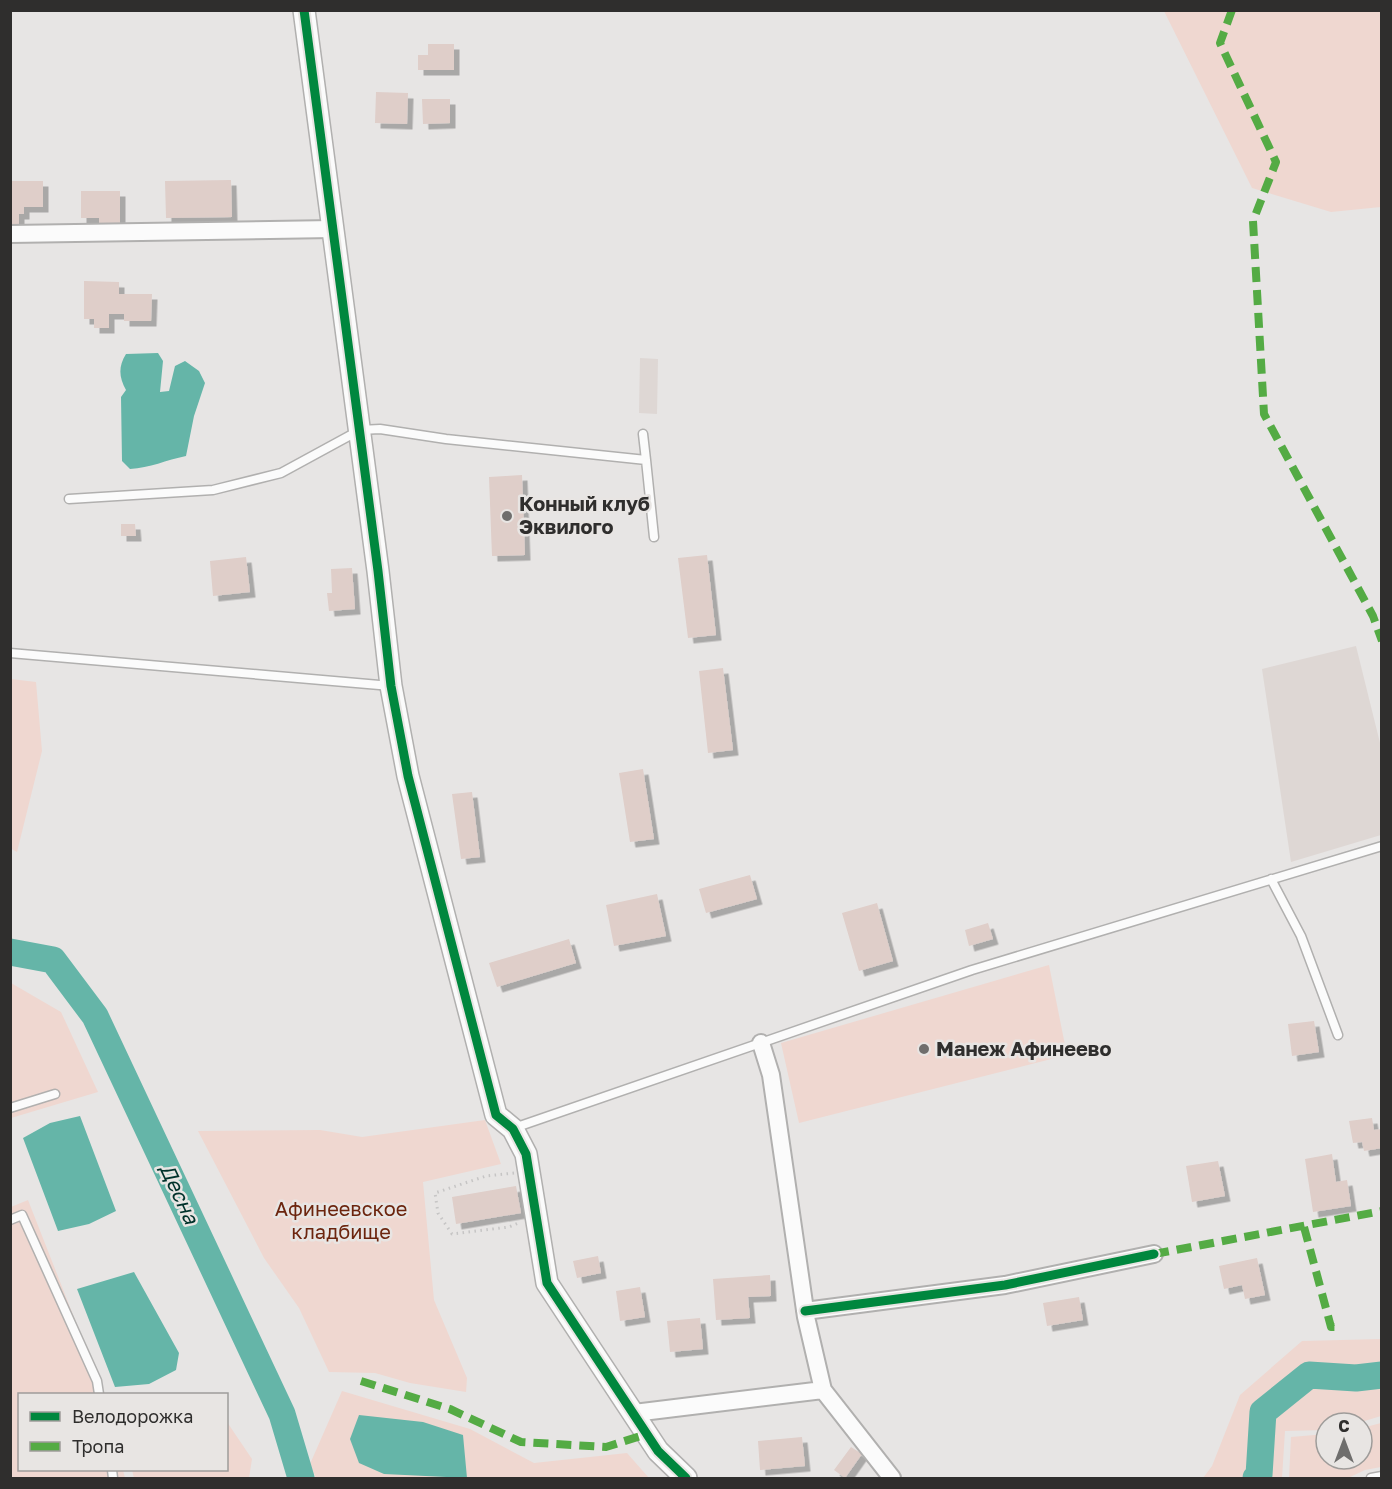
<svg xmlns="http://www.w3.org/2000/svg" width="1392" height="1489" font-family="'Golos Text',sans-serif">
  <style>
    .built { fill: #ded7d4 }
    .green { fill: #efd7d0 }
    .water { fill: #65b5a8 }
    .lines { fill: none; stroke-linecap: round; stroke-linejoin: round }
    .river { stroke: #65b5a8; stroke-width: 27 }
    .building { fill: #dfcec9; filter: url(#shadow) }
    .service-casing { stroke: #b1b0af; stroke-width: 11 }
    .minor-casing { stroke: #b1b0af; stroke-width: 20 }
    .tertiary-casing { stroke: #b1b0af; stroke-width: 24 }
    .path { stroke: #c6c5c5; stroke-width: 3; stroke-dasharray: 1.5 4.5; stroke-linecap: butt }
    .service { stroke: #fbfbfb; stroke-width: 8 }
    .minor { stroke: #fbfbfb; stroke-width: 16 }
    .tertiary { stroke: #fbfbfb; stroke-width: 21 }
    .quiet { stroke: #54ab44; stroke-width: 8; stroke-dasharray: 15 8; stroke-linecap: butt }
    .cycleway-casing { stroke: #e8e5e3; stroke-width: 13 }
    .cycleway { stroke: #00873e; stroke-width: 9 }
    .poi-dot { fill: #6f6e6d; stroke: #e8e5e3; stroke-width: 2 }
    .labels { text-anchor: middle; stroke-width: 5; stroke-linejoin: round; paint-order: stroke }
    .poi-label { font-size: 20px; font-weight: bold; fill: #2f2e2d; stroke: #e8e5e3; text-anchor: start }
    .park-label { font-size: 20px; fill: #6c250e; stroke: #e8e5e3 }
    .water-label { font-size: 21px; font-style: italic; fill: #00322b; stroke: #e8e5e3 }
  </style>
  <defs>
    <filter id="shadow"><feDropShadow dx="5.5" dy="5.5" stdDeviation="0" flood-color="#0004"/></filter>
  </defs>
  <rect width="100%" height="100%" fill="#e7e5e4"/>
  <path class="built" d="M640 358 658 359 657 414 639 413Z
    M1356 646 1381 747V835L1291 862 1262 669Z"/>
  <path class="green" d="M1164 11H1381V207L1331 212 1252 188Z
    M11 679 36 682 42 751 17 852 10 848Z
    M1049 965 1067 1055 799 1123 781 1043Z
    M11 983 61 1012 98 1092 11 1118Z
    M485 1120 501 1164 423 1182 434 1300 467 1378 466 1392 410 1383 375 1373 329 1372 299 1308 264 1258 198 1131 320 1130 362 1137Z
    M28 1200 104 1394H20V1470H123L125 1478H11V1207Z
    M1381 1339V1416L1358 1423H1326V1430L1285 1431 1282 1478H1203L1212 1466 1240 1395 1302 1341Z
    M342 1391 470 1429 534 1463 627 1453 649 1478H316L310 1464Z
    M227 1422 252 1459 249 1478H134L132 1470H226Z
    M1381 1423V1467L1365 1470 1348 1478H1289L1291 1437 1326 1434V1459H1362V1428Z"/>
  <path class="water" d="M158 353 163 361 160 392 169 391 175 366 185 361 199 371 205 383 194 416 186 456C166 460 150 468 130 469L122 461 121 397 126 390C119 377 118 367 126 354Z
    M80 1116 116 1211 89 1224 58 1231 23 1138 50 1123Z
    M134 1272 179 1353 176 1370 149 1384 115 1387 77 1289Z
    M359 1415 423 1422 463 1435 467 1478 384 1474 359 1463 350 1439Z"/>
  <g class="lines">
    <path class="river" d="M10 952 53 960 95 1016 282 1414 301 1478
      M1256 1478 1259 1475 1263 1412 1309 1375 1356 1378 1382 1375"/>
  </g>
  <path class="building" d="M428 44H454V70H418V55H428Z
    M376 92 408 93 407 124 375 123Z
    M422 99H450V123L423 124Z
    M231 180 232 217 166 218 165 181Z
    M12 181H43V207H24V214H19V225H10Z
    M81 191H120V230H99V218H81Z
    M84 281 119 282V294H152L151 321H124V314H109V328H94V319H84Z
    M522 475 525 555 492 556 489 477Z
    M121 524H135L136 536H121Z
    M707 555 716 635 688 638 678 558Z
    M246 557 250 592 213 596 210 561Z
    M352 568 355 609 329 611 327 593H332L331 569Z
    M723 668 733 750 708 753 699 671Z
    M643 769 654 839 630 842 619 773Z
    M472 792 480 857 461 859 452 794Z
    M750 875 757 899 706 913 699 889Z
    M657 894 666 936 614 946 606 905Z
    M877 903 893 961 859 971 842 913Z
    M988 923 993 939 969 946 965 930Z
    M569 939 576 963 497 987 489 963Z
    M1314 1021 1319 1052 1292 1056 1288 1024Z
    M1372 1118 1374 1130 1382 1129V1148L1364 1151 1362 1142 1353 1143 1349 1121Z
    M1332 1154 1336 1182 1347 1180 1351 1206 1313 1212 1305 1159Z
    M1218 1161 1225 1196 1192 1202 1186 1166Z
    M516 1186 521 1213 456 1224 452 1197Z
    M598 1256 601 1273 577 1278 573 1261Z
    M1257 1258 1265 1295 1245 1299 1242 1285 1224 1289 1219 1266Z
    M770 1275 771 1296 748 1297 750 1318 716 1320 713 1279Z
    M640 1287 645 1317 620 1321 616 1291Z
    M1079 1297 1083 1320 1047 1326 1043 1303Z
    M700 1318 703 1349 670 1352 667 1321Z
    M802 1437 805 1466 760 1470 758 1441Z
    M851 1447 862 1454 845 1478 834 1470Z"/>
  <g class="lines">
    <defs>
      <path id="service" d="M646 460 654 537
        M69 499 213 490 281 473 360 430 380 429 446 439 646 460 643 434
        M10 653 391 686
        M1271 879 1301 936 1338 1035
        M10 1108 55 1094
        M514 1128 972 970 1382 846
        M10 1220 22 1215 97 1381 99 1394
        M112 1470 113 1478
        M1371 1478 1382 1476"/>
      <path id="minor" d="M10 234 333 229
        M761 1043 771 1075 806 1317 823 1390
        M805 1311 1005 1285 1154 1254
        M634 1413 823 1390 892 1478"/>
      <path id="tertiary" d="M304 10 378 571 391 686 408 776 496 1115 513 1129 526 1154 547 1283 658 1451 686 1478"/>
    </defs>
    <use href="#service" class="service-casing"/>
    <use href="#minor" class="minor-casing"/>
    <use href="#tertiary" class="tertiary-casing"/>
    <path class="path" d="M514 1173 486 1176 435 1193 438 1213 452 1234 509 1227 521 1222"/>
    <use href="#service" class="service"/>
    <use href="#minor" class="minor"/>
    <use href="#tertiary" class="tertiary"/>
    <path class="quiet" d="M1232 10 1220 43 1276 162 1253 221 1264 414 1373 616 1382 641
      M1304 1227 1331 1327H1336
      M1154 1254 1382 1211
      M361 1381 450 1409 521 1442 606 1447 647 1434"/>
    <defs>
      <path id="cycleway" d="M304 10 378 571 391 686 408 776 496 1115 513 1129 526 1154 547 1283 658 1451 686 1478
        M805 1311 1005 1285 1154 1254"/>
    </defs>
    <use href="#cycleway" class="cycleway-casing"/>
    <use href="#cycleway" class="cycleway"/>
  </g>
  <g class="poi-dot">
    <circle cx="507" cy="516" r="6"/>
    <circle cx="924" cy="1049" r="6"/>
  </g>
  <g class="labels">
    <g class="poi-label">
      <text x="519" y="511">Конный клуб<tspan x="519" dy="23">Эквилого</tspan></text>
      <text x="936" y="1056">Манеж Афинеево</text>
    </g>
    <g class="park-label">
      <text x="341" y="1216">Афинеевское<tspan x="341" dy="23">кладбище</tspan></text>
    </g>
    <g class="water-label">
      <text transform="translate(179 1194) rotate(65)" y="7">Десна</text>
    </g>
  </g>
  <rect width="1392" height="1489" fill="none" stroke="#2f2e2d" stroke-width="24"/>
  <rect x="18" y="1393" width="210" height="78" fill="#e8e5e3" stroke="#9e9c9a" stroke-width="1.5"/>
  <rect x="30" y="1412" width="30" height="9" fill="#00873e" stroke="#9e9c9a" stroke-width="1.5"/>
  <text x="72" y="1423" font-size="18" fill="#2f2e2d">Велодорожка</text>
  <rect x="30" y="1442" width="30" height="9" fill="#54ab44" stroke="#9e9c9a" stroke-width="1.5"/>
  <text x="72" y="1453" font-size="18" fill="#2f2e2d">Тропа</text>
  <g transform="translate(1344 1441)"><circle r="28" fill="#e8e5e3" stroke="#9e9c9a" stroke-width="1.5"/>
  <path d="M0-4.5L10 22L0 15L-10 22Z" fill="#6f6e6d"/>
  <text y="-9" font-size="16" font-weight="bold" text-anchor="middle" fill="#2f2e2d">С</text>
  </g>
</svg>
